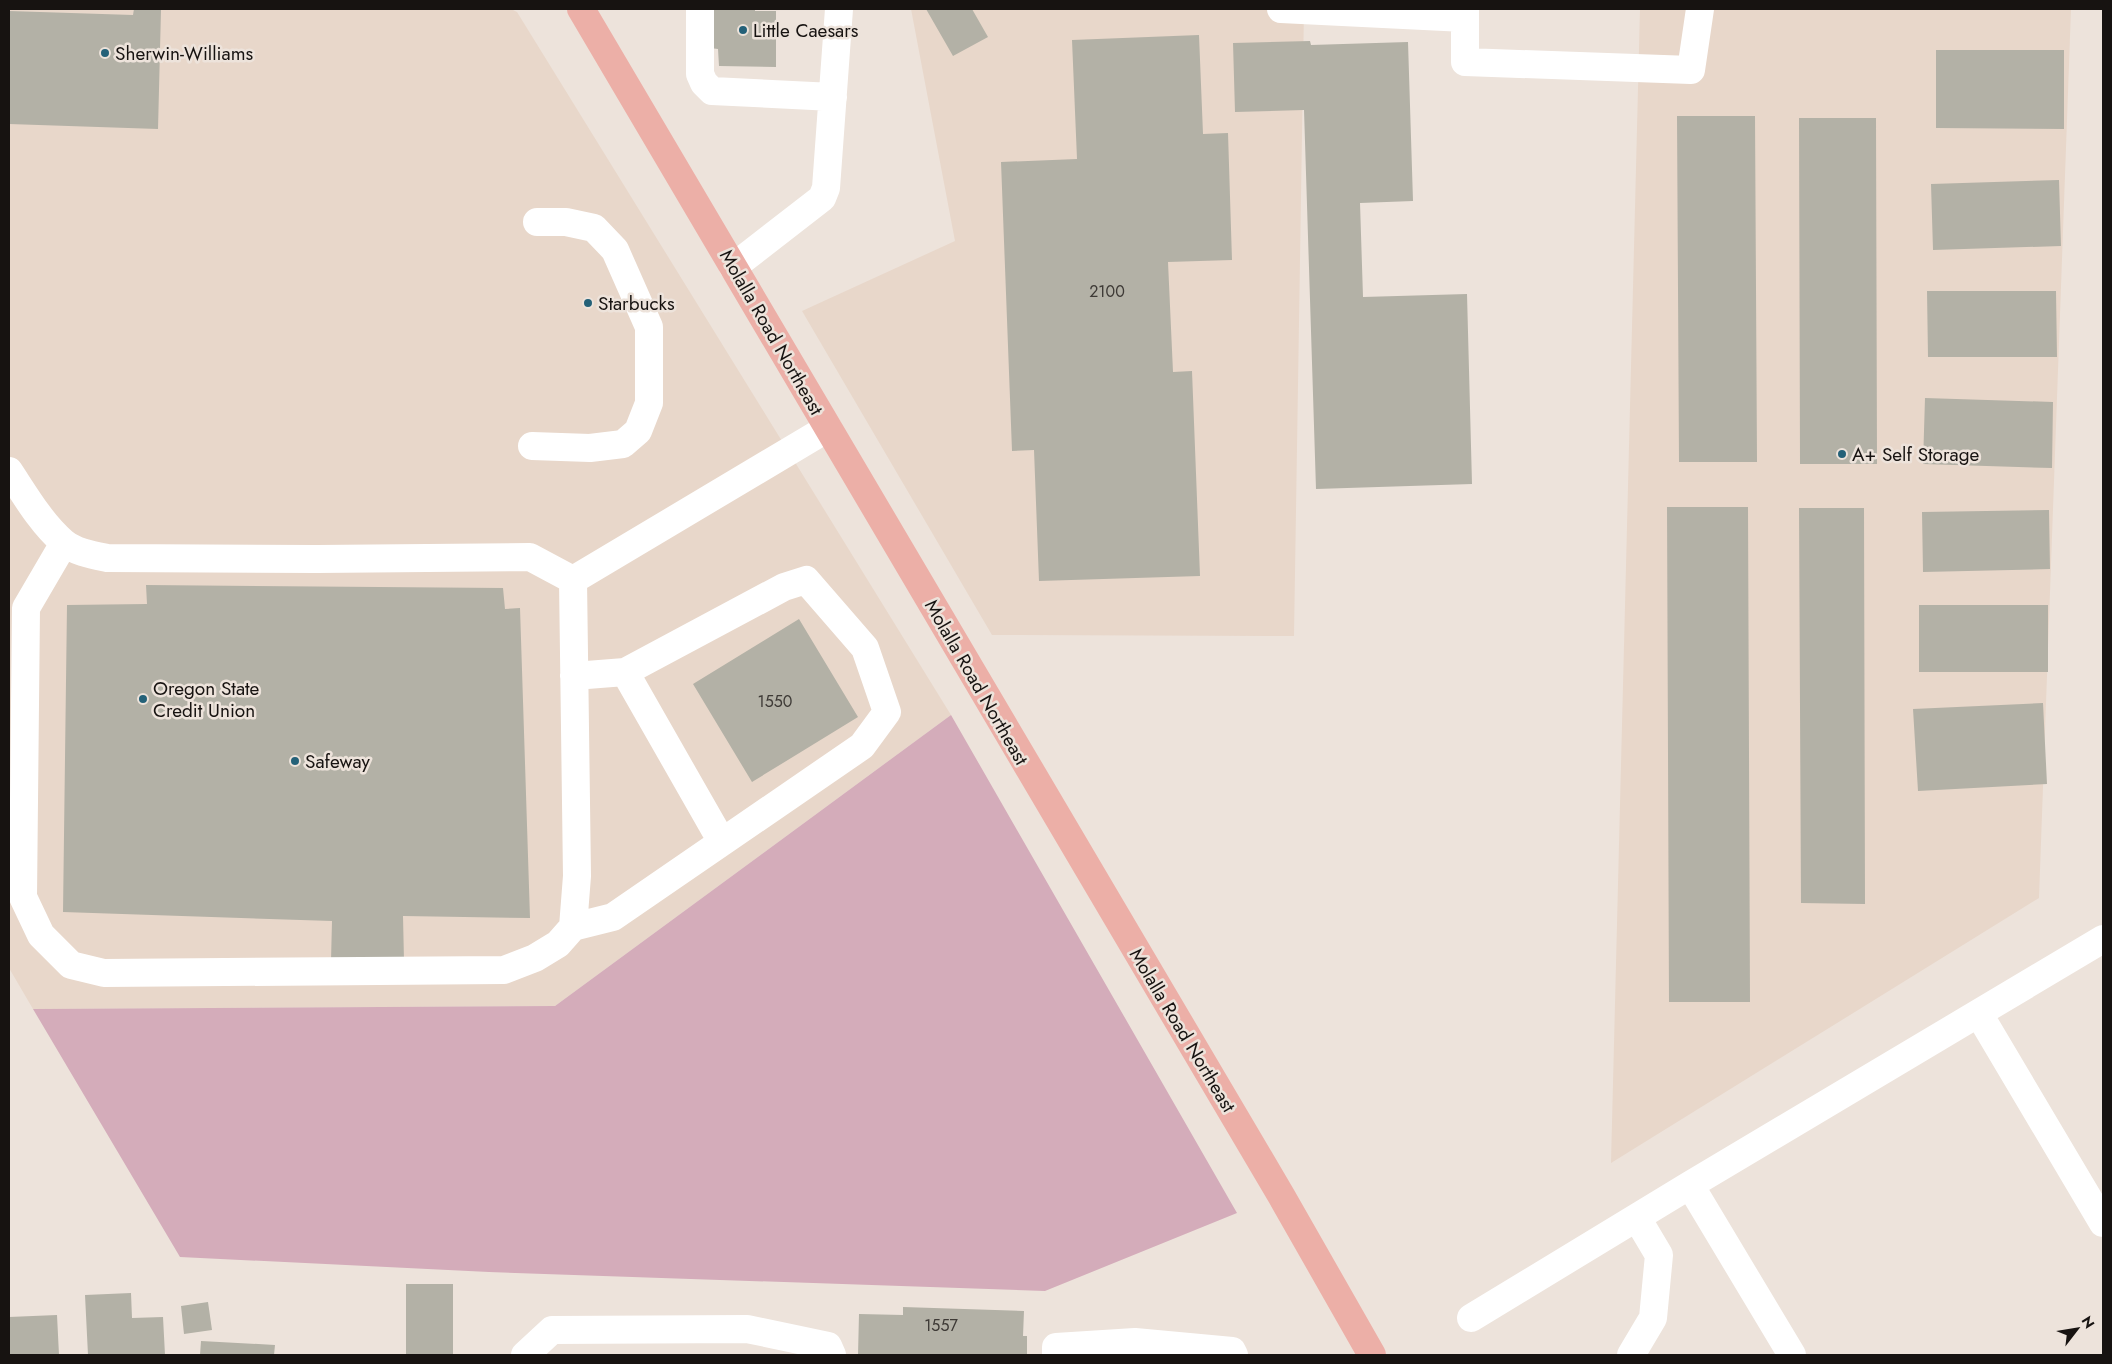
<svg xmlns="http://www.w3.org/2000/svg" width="2112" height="1364" font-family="Jost,sans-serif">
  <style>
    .built { fill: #e8d7ca }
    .green { fill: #d4acba }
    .building { fill: #b3b1a6 }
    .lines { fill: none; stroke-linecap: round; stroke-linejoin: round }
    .minor { stroke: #fff; stroke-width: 28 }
    .major { stroke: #ecafa7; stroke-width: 28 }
    .poi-dot { fill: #246178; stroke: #ede3db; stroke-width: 2 }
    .labels { text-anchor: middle; stroke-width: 5; stroke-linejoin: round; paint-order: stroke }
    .number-label { font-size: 16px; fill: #3e3a36 }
    .poi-label { font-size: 19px; fill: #171311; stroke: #ede3db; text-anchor: start }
    .street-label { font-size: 19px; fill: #171311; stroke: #ede3db }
  </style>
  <rect width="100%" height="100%" fill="#ede3db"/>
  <path class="built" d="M9 9H511L517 12 951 715 555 1006 33 1009 9 968Z
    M911 9H1304L1294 636 992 635 802 311 955 241Z
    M1640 9H2071L2039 898 1611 1163Z"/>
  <path class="green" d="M951 715 1237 1213 1045 1291 489 1272 180 1257 33 1009 555 1006Z"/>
  <path class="building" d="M134 9 161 10 158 129 9 124V11L133 15Z
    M755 9V11H776V67L719 66 718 49 710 48 711 10Z
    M926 9H972L988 37 953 56Z
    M1199 35 1203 134 1228 133 1232 260 1168 262 1173 372 1192 371 1200 576 1039 581 1034 450 1012 451 1001 162 1077 159 1072 40Z
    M1310 41 1311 45 1408 42 1413 201 1360 203 1363 297 1467 294 1472 484 1316 489 1304 110 1235 112 1233 43Z
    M1936 50H2064V129L1936 128Z
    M1677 116H1755L1757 462H1679Z
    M1799 118H1876L1877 464H1800Z
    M2059 180 2061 246 1933 250 1931 184Z
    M1927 291H2056L2057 357H1928Z
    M1925 398 2053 402 2052 468 1923 464Z
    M1667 507H1748L1750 1002H1669Z
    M1799 508H1864L1865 904 1801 903Z
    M2049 510 2050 569 1923 572 1922 512Z
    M146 585 503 588 505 609 520 608 530 918 403 916 404 961H331L332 921 63 912 67 605 147 604Z
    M1919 605H2048V672H1919Z
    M799 619 858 717 752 782 693 684Z
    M2043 703 2047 784 1918 791 1913 709Z
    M406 1284H453V1355H406Z
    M131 1293 132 1318 163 1317 165 1355H88L85 1295Z
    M208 1302 212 1330 184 1334 181 1306Z
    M903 1307 1024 1311 1023 1336H1027V1355H858L859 1314 903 1315Z
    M57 1315 59 1355H9V1317Z
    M201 1341 275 1345 274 1355H200Z"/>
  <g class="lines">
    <path class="minor" d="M700 9V74L704 83 712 91 833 97
      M1281 9 1465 18
      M1465 9V62L1691 70 1700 9
      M733 267 822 198 826 188 839 9
      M532 446 590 448 623 444 638 431 649 403V327L615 250 594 228 566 222H537
      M9 471C25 495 41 523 63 542 75 552 92 555 107 558L317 559 530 557 573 580 828 428
      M64 543 26 608 23 897 41 935 71 965 104 973 504 970 535 958 558 944 573 927 577 876 573 580
      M625 672 722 842
      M573 927 613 917 862 746 887 712 865 648 806 580 784 587 625 672 574 676
      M1979 1014 2103 1223
      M1690 1185 1792 1355
      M1471 1318 1690 1185 2103 939
      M525 1355 552 1330 747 1329 828 1346 832 1355
      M1056 1355V1347L1135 1342 1232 1351 1234 1355
      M1631 1355 1653 1318 1659 1255 1637 1218"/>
    <path class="major" d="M581 9 1282 1197 1372 1355"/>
  </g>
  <g class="poi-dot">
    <circle cx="743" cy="30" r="5"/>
    <circle cx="105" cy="53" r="5"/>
    <circle cx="588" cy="303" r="5"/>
    <circle cx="1842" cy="454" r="5"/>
    <circle cx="143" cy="699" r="5"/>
    <circle cx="295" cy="761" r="5"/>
  </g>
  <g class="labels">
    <g class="number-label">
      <text x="1107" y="297">2100</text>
      <text x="775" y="707">1550</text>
      <text x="941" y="1331">1557</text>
    </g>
    <g class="poi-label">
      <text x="753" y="37">Little Caesars</text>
      <text x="115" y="60">Sherwin-Williams</text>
      <text x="598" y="310">Starbucks</text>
      <text x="1852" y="461">A+ Self Storage</text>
      <text x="153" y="695">Oregon State<tspan x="153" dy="22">Credit Union</tspan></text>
      <text x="305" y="768">Safeway</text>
    </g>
    <g class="street-label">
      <text transform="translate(772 332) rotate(60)" y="7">Molalla Road Northeast</text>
      <text transform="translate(977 682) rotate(60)" y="7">Molalla Road Northeast</text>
      <text transform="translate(1183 1030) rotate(59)" y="7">Molalla Road Northeast</text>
    </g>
  </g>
  <rect width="2112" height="1364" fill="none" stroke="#171311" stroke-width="20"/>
  <g transform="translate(2077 1329) rotate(59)" stroke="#ede3db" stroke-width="4" paint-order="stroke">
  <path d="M0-4L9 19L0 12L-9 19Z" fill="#171311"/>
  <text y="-8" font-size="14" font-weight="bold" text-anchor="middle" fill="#171311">N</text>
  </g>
</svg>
